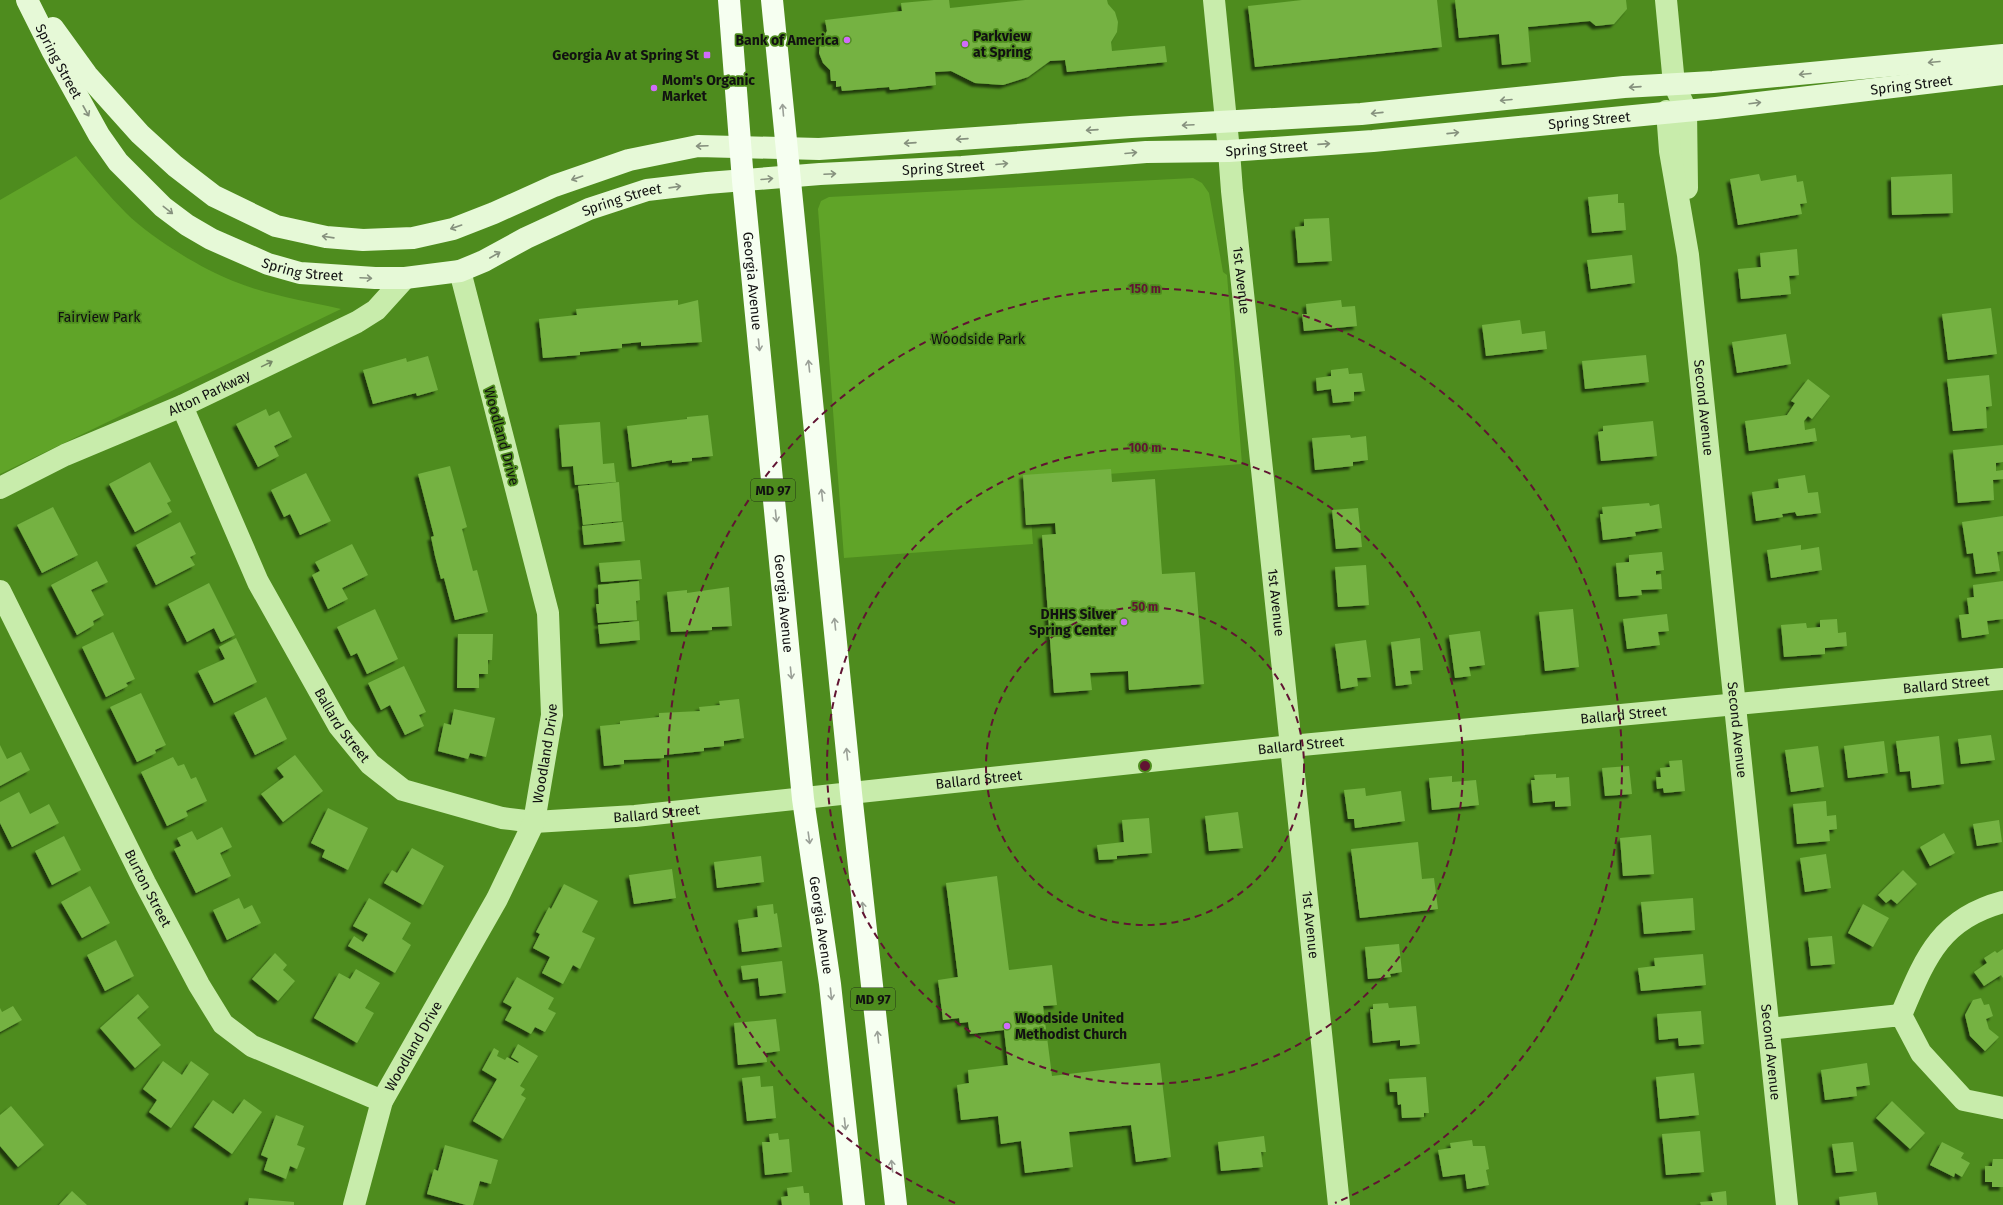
<svg xmlns="http://www.w3.org/2000/svg" width="2003" height="1205" font-family="'Fira Sans',sans-serif">
  <style>
    .green { fill: #60a428 }
    .building { fill: #74b243; filter: url(#shadow) }
    .lines { fill: none; stroke-linecap: round; stroke-linejoin: round }
    .minor { stroke: #c8ecab; stroke-width: 22 }
    .tertiary { stroke: #c8ecab; stroke-width: 22 }
    .secondary { stroke: #e6f9d7; stroke-width: 22 }
    .primary { stroke: #f6fff1; stroke-width: 22 }
    .oneway { stroke: #86917e }
    .oneway2 { stroke: #9aa097 }
    .oneway3 { stroke: #768966 }
    .ring { fill: none; stroke: #611432; stroke-width: 2; stroke-dasharray: 7 5 }
    .poi-dot { fill: #d16bfb; stroke: #4e8c1e; stroke-width: 1.5 }
    .labels { text-anchor: middle; stroke-width: 3.5; stroke-linejoin: round; paint-order: stroke }
    .shield { fill: #4e8c1e; stroke: #233615; stroke-width: 1 }
    .shield-label { font-size: 13px; font-weight: bold; fill: #111 }
    .poi-label { font-size: 14px; font-weight: bold; fill: #111; stroke: #4e8c1e; text-anchor: start }
    .street-label { font-size: 14px; fill: #111; stroke: #4e8c1e }
    .park-label { font-size: 14px; fill: #111; stroke: #4e8c1e }
    .centre { fill: #611432; stroke: #4e8c1e; stroke-width: 2 }
    .ring-label { font-size: 12px; text-anchor: middle; font-weight: bold; fill: #611432; stroke: #4e8c1e; stroke-width: 3.5; stroke-linejoin: round; paint-order: stroke }
  </style>
  <defs>
    <filter id="shadow"><feDropShadow dx="-3.5" dy="3.5" stdDeviation="1" flood-color="#0009"/></filter>
  </defs>
  <rect width="100%" height="100%" fill="#4e8c1e"/>
  <path class="green" d="M76 156C92 175 108 195 126 213 150 237 200 268 233 281 267 295 305 301 341 309L0 474V200Z
    M1193 178 1202 183 1209 193 1223 272 1227 275 1242 464 1028 480 1033 544 844 558 818 209 821 201 829 197Z"/>
  <path class="building" d="M934 0H949L950 8 1025 0H1107L1108 4 1115 12 1118 22 1117 32 1111 42 1112 51 1165 46 1167 62 1067 72 1065 60 1050 61 1028 77 1003 85 975 83 951 71 935 72 936 85 890 90 889 87 842 91 841 86 836 87V81H831L830 70 823 63 819 53 820 42 827 31 825 20 902 11 901 3Z
    M1302 0H1437L1442 47 1255 67 1248 6Z
    M1455 0H1626L1627 9 1614 24 1596 26 1590 21 1528 27 1531 62 1502 65 1499 34 1459 38Z
    M1759 174 1761 181 1796 175 1797 182 1803 181 1807 203 1800 204 1802 214 1738 225 1730 179Z
    M1952 174 1953 213 1892 215 1891 177Z
    M1618 194V203H1624L1626 230 1592 233 1588 197Z
    M1329 218 1332 261 1298 263 1295 227 1304 226V219Z
    M1797 249 1799 275 1789 276 1791 294 1741 299 1738 269 1761 267 1760 253Z
    M1632 255 1635 283 1591 289 1587 260Z
    M678 300V305L698 300 702 342 641 346V342L622 344V348L580 352V355L543 358 539 319 577 315 576 309Z
    M1341 300 1342 307 1355 306 1357 326 1304 331 1302 314H1307L1306 304Z
    M1991 308 1997 354 1948 360 1942 314Z
    M1520 320 1522 334 1545 331 1547 349 1486 356 1482 325Z
    M1786 334 1791 364 1737 373 1732 342Z
    M1646 355 1649 382 1585 389 1582 361Z
    M428 356 438 390 417 396 416 393 373 404 363 370 406 358 407 362Z
    M1348 368 1349 374 1362 373 1365 391 1354 392V401L1333 403 1331 389 1317 391 1316 378 1331 376V370Z
    M1989 375 1992 406 1986 407 1987 428 1953 431 1947 379Z
    M1808 379 1830 396 1812 419 1808 416 1804 421 1805 430 1815 428 1817 441 1749 451 1745 421 1787 415 1795 403 1791 401Z
    M266 409 269 416 279 411 292 437 274 446 279 456 258 467 236 424Z
    M708 415 713 456 692 458V461L672 463V460L632 467 627 426 687 419V417Z
    M1653 421 1657 456 1601 461 1598 432 1603 431V426Z
    M600 422 603 464 614 463 616 482 575 485 573 466 562 467 559 425Z
    M1350 435 1351 438 1366 436 1368 460 1353 462V466L1315 470 1312 438Z
    M2003 445V462L1996 463V471L2003 470V479L1993 480 1994 500 1958 503 1953 450Z
    M150 462 171 501 167 503 172 512 135 532 109 484Z
    M450 466 467 527 462 529 473 571 477 570 488 612 455 620 444 578 441 579 435 556 431 537 434 536 418 474Z
    M1111 469 1112 482 1155 479 1162 574 1195 572 1204 684 1129 690 1128 671 1090 673 1092 690 1054 693 1042 535 1056 534 1055 523 1026 525 1023 475Z
    M306 473 331 521 300 535 290 514 284 517 271 490Z
    M1805 475 1808 493 1818 492 1821 513 1797 516 1795 512 1782 514 1783 517 1756 521 1752 492 1779 488 1778 479Z
    M619 482 622 521 583 525 578 486Z
    M1649 503 1650 506 1659 504 1662 528 1635 532 1636 536 1603 540 1600 514H1603L1602 507Z
    M53 507 78 555 42 573 17 525Z
    M1358 508 1362 547 1336 549 1332 510Z
    M2003 516V551L1997 552 2000 571 1976 574 1973 553 1967 554 1962 522Z
    M180 522 196 554 190 557 195 565 156 585 136 545Z
    M623 522 625 541 584 545 582 526Z
    M352 544 368 575 342 588 348 599 328 609 312 575 320 571 315 562Z
    M1801 545V550L1819 547 1822 570 1771 578 1767 550Z
    M1662 552 1664 570 1656 571V575L1661 574 1662 589 1641 590 1642 595 1619 597 1616 563 1629 562V555Z
    M640 560 642 579 601 582 599 563Z
    M97 561 108 582 91 590 104 615 93 621 94 625 77 635 51 585Z
    M1366 565 1369 605 1338 607 1335 567Z
    M639 581 640 600 636 601 637 620 598 623 596 604H599L598 585Z
    M2003 581V619L1987 621 1989 634 1962 638 1959 615 1969 614 1967 598 1974 597 1973 585Z
    M209 583 235 635 221 642 214 628 187 642 168 604Z
    M729 587 732 626 712 627V630L671 632 667 592 687 590V593Z
    M375 609 398 659 367 674 357 653 351 656 337 627Z
    M1573 609 1579 667 1545 671 1539 612Z
    M1667 614 1669 631 1658 632 1660 645 1627 649 1623 619Z
    M1837 619 1838 633 1846 632 1847 646 1825 648V654L1784 657 1781 625 1806 623 1807 628 1820 627V620Z
    M639 621 640 640 600 644 598 625Z
    M1480 631 1485 665 1469 667 1471 676 1455 678 1449 635Z
    M113 632 135 679 126 683 128 686 106 697 82 647Z
    M458 634H493L492 660H488V674H479V688H457Z
    M236 638 257 682 214 703 198 671 225 659 219 647Z
    M1420 638 1423 670 1410 671 1412 684 1396 686 1391 642Z
    M1366 640 1371 677 1357 678 1358 686 1341 689 1335 644Z
    M404 666 426 712 419 715 424 726 405 735 390 705 381 710 368 683Z
    M141 693 166 745 155 750 156 753 137 762 110 707Z
    M266 697 287 739 255 755 234 713Z
    M739 699 744 738 724 741V746L704 748V751L664 755V758L624 760V764L604 766 600 726 620 724V721L659 717V713L700 711 699 707 720 705 719 701Z
    M454 709 495 718 486 757 470 753 468 759 438 751 444 723 451 725Z
    M1991 735 1995 760 1961 764 1958 739Z
    M1939 736 1944 784 1912 788 1910 771 1900 772 1896 741Z
    M1884 741 1888 773 1848 778 1844 746Z
    M0 745 7 759 21 752 30 770 0 786Z
    M1818 746 1824 787 1791 792 1785 750Z
    M295 755 323 791 283 822 261 794 284 777 277 768Z
    M173 757 178 766 184 764 191 779 196 777 207 801 186 811 188 816 167 826 141 772Z
    M1682 760 1685 791 1664 793 1663 788 1657 789 1656 777H1661L1660 768 1670 767 1669 761Z
    M1629 766 1632 794 1605 796 1602 768Z
    M1556 774V778L1569 777 1571 806 1555 807V801L1533 803 1531 780H1535L1534 775Z
    M1452 776V782L1476 780 1479 805 1432 810 1429 778Z
    M1365 788 1366 796 1401 791 1405 821 1355 828 1354 819H1348L1344 790Z
    M19 792 30 814 49 804 59 823 12 847 0 823V802Z
    M1826 801 1827 816 1836 815 1837 829 1829 830 1830 841 1797 844 1793 804Z
    M328 808 368 828 348 870 322 857 325 850 311 843Z
    M1238 812 1243 848 1209 851 1205 816Z
    M1149 818 1152 853 1117 856V859L1099 860 1097 845 1124 842 1122 820Z
    M1999 820 2002 842 1977 846 1973 824Z
    M222 827 232 847 220 853 231 876 196 893 174 849 181 846 177 838 192 831 197 840Z
    M1944 833 1955 853 1930 866 1920 847Z
    M1651 835 1654 874 1623 876 1620 838Z
    M64 836 81 870 52 885 35 851Z
    M1418 842 1422 879 1434 878 1438 909 1360 918 1351 849Z
    M412 848 444 866 423 905 384 883 392 870 397 873Z
    M1826 854 1831 888 1805 892 1800 858Z
    M761 856 764 882 717 888 714 862Z
    M672 869 676 898 634 904 629 875Z
    M1903 870 1917 884 1897 904 1891 899 1886 903 1878 895Z
    M997 876 1009 970 1052 965 1057 1005 1043 1006 1052 1076 1160 1063 1171 1157 1136 1162 1131 1125 1069 1132 1073 1167 1025 1173 1021 1141 1001 1144 998 1116 961 1120 957 1085 969 1083 968 1070 1008 1065 1004 1030 970 1034 968 1022 960 1023 959 1018 943 1020 938 980 958 977 946 883Z
    M564 884 598 901 582 932 595 938 580 969 573 965 563 984 542 973 550 957 533 948 540 934 536 932 549 907 551 909Z
    M90 886 110 923 82 938 61 902Z
    M239 898 244 909 252 905 261 923 227 940 213 910Z
    M369 898 411 923 402 939 411 945 395 973 348 946 354 936 363 942 368 934 353 926Z
    M1693 898 1695 930 1644 934 1641 902Z
    M773 904 774 914 777 913 782 947 742 952 738 920 758 917 757 906Z
    M1863 904 1889 918 1873 947 1848 933Z
    M1832 936 1835 964 1811 966 1808 938Z
    M116 940 134 976 105 991 87 955Z
    M1399 944 1402 972 1390 974 1391 977 1368 979 1365 947Z
    M2003 949V978L2001 975 1984 986 1974 972 1987 963 1984 958 1995 951 1997 953Z
    M275 953 287 965 283 970 295 981 278 1001 252 979Z
    M1703 954 1706 985 1641 991 1638 968 1655 966 1654 958Z
    M782 961 786 993 760 996 758 978 743 980 741 966Z
    M356 969 380 983 365 1008 374 1013 357 1043 314 1018 339 973 350 979Z
    M517 977 554 998 548 1009 556 1013 545 1032 535 1027 531 1034 505 1020 512 1007 503 1002Z
    M138 994 149 1007 137 1018 161 1045 135 1068 100 1028Z
    M1981 998 1984 1005 1989 1004 1993 1016 1986 1019 1989 1029 1999 1037 1985 1051 1970 1036 1965 1015 1973 1000Z
    M1388 1003 1389 1008 1416 1006 1420 1044 1400 1046V1040L1373 1043 1370 1009H1373V1004Z
    M13 1006 22 1020 0 1032V1008L2 1012Z
    M1701 1011 1704 1044 1679 1046 1678 1038 1659 1040 1657 1014Z
    M776 1019 780 1051 766 1053 767 1062 738 1065 734 1023Z
    M518 1044 538 1056 520 1086 525 1089 521 1095 526 1098 503 1139 473 1121 497 1079 482 1070 494 1048 499 1051 497 1056 505 1060 507 1057 518 1063 519 1062 511 1057Z
    M163 1061 182 1075 191 1061 209 1074 171 1128 149 1112 157 1100 143 1089Z
    M1867 1063 1870 1085 1856 1087 1857 1096 1825 1100 1821 1070Z
    M1694 1073 1699 1115 1660 1119 1656 1077Z
    M760 1076 761 1087 773 1086 776 1118 747 1121 742 1078Z
    M1426 1077 1429 1113H1424V1117L1402 1118 1401 1104 1398 1105 1397 1092H1390L1389 1079Z
    M244 1099 262 1112 232 1154 194 1127 213 1100 233 1114Z
    M1892 1101 1925 1133 1910 1149 1876 1118Z
    M11 1106 44 1145 18 1167 0 1146V1115Z
    M276 1115 304 1126 297 1145 305 1148 297 1169 290 1166 286 1179 264 1170 268 1158 261 1155Z
    M1700 1131 1704 1172 1666 1175 1662 1134Z
    M778 1133 779 1140 789 1139 792 1172 765 1175 762 1142H770L769 1134Z
    M1264 1136 1266 1152H1261L1263 1167 1221 1171 1218 1142Z
    M1472 1140 1473 1146H1485L1489 1169 1486 1170 1489 1185 1467 1189 1465 1174 1443 1177 1438 1150 1451 1148 1450 1143Z
    M1853 1142 1857 1171 1836 1173 1832 1144Z
    M1942 1142 1964 1153 1961 1158 1970 1163 1962 1177 1955 1173 1954 1177 1930 1165Z
    M445 1145 498 1160 491 1184 480 1181 473 1205H466L427 1194 434 1169 438 1171Z
    M1993 1159H2003V1187H1992V1182H1985V1166H1992Z
    M803 1186 804 1193H809L810 1205H782L781 1197 788 1196 787 1188Z
    M72 1191 87 1205H59Z
    M1726 1191 1727 1205H1701L1700 1202 1713 1201 1711 1193Z
    M1876 1192 1878 1205H1840L1839 1197Z
    M249 1198 294 1202V1205H248Z"/>
  <g class="lines">
    <g class="minor">
      <path d="M1686 110 1687 188"/>
      <path id="s1" d="M1667 111 1670 151 1688 255 1787 1205"/>
      <path id="s2" d="M1229 151 1232 191C1268 529 1306 867 1339 1205"/>
      <path id="s3" d="M182 406 258 582 339 726 370 764 403 790 502 818 534 822 635 816 1291 746 2003 679"/>
      <path id="s4" d="M0 488 65 455 182 406 357 322 376 310 405 278"/>
      <path id="s5" d="M0 591 145 883 199 985 223 1024 252 1046 382 1101"/>
      <path d="M1901 1015C1925 959 1939 919 2003 902"/>
      <path d="M1769 1029 1901 1015 1921 1053 1964 1100 2003 1108"/>
      <path id="s6" d="M354 1205 382 1101 497 899 534 822 552 715 548 613 460 271"/>
    </g>
    <path class="tertiary" d="M1214 0 1229 151
      M1666 0 1674 84 1686 110"/>
    <g class="secondary">
      <path id="s7" d="M27 0 53 52 99 135 118 162 163 207 187 225 211 239 268 264 300 273 375 278H405L460 271 484 261 526 238 589 209 647 190 707 183 820 174 962 167 1146 152 1229 151 1373 141 1716 108 2003 74"/>
      <path d="M53 28 87 75 140 134 175 166 214 196 276 226 326 237 363 240 413 238 453 229 494 213 554 186 629 160 698 146 819 149 1131 127 1361 114 1624 87 1713 82 2003 55"/>
    </g>
    <g class="primary">
      <path id="s8" d="M729 0 743 181 803 799 830 984 854 1205"/>
      <path d="M772 0 851 793 896 1205"/>
    </g>
  </g>
  <defs><path id="oneway-shaft" d="M-6 0H5M1.5-3L5.5 0L1.5 3" fill="none" stroke-width="1.6" stroke-linecap="round" stroke-linejoin="round"/></defs>
  <g class="oneway">
    <use href="#oneway-shaft" transform="translate(1934 62) rotate(175)"/>
    <use href="#oneway-shaft" transform="translate(1805 74) rotate(175)"/>
    <use href="#oneway-shaft" transform="translate(1635 87) rotate(176)"/>
    <use href="#oneway-shaft" transform="translate(1506 100) rotate(175)"/>
    <use href="#oneway-shaft" transform="translate(1755 103) rotate(-7)"/>
    <use href="#oneway-shaft" transform="translate(86 111) rotate(61)"/>
    <use href="#oneway-shaft" transform="translate(1377 113) rotate(174)"/>
    <use href="#oneway-shaft" transform="translate(1188 125) rotate(177)"/>
    <use href="#oneway-shaft" transform="translate(1092 130) rotate(176)"/>
    <use href="#oneway-shaft" transform="translate(1453 133) rotate(-6)"/>
    <use href="#oneway-shaft" transform="translate(962 139) rotate(176)"/>
    <use href="#oneway-shaft" transform="translate(910 143) rotate(176)"/>
    <use href="#oneway-shaft" transform="translate(1324 144) rotate(-4)"/>
    <use href="#oneway-shaft" transform="translate(702 146) rotate(178)"/>
    <use href="#oneway-shaft" transform="translate(1131 153) rotate(-5)"/>
    <use href="#oneway-shaft" transform="translate(1002 164) rotate(-5)"/>
    <use href="#oneway-shaft" transform="translate(830 174) rotate(-3)"/>
    <use href="#oneway-shaft" transform="translate(577 178) rotate(161)"/>
    <use href="#oneway-shaft" transform="translate(767 179) rotate(-5)"/>
    <use href="#oneway-shaft" transform="translate(675 187) rotate(-8)"/>
    <use href="#oneway-shaft" transform="translate(168 210) rotate(38)"/>
    <use href="#oneway-shaft" transform="translate(456 227) rotate(161)"/>
    <use href="#oneway-shaft" transform="translate(328 237) rotate(-172)"/>
    <use href="#oneway-shaft" transform="translate(495 255) rotate(-30)"/>
    <use href="#oneway-shaft" transform="translate(366 278) rotate(3)"/>
  </g>
  <g class="oneway2">
    <use href="#oneway-shaft" transform="translate(783 110) rotate(-95)"/>
    <use href="#oneway-shaft" transform="translate(759 345) rotate(84)"/>
    <use href="#oneway-shaft" transform="translate(809 366) rotate(-96)"/>
    <use href="#oneway-shaft" transform="translate(822 495) rotate(-96)"/>
    <use href="#oneway-shaft" transform="translate(776 516) rotate(84)"/>
    <use href="#oneway-shaft" transform="translate(835 624) rotate(-96)"/>
    <use href="#oneway-shaft" transform="translate(791 673) rotate(84)"/>
    <use href="#oneway-shaft" transform="translate(847 754) rotate(-96)"/>
    <use href="#oneway-shaft" transform="translate(809 838) rotate(82)"/>
    <use href="#oneway-shaft" transform="translate(863 908) rotate(-96)"/>
    <use href="#oneway-shaft" transform="translate(831 994) rotate(84)"/>
    <use href="#oneway-shaft" transform="translate(878 1037) rotate(-96)"/>
    <use href="#oneway-shaft" transform="translate(845 1124) rotate(84)"/>
    <use href="#oneway-shaft" transform="translate(892 1166) rotate(-96)"/>
  </g>
  <use class="oneway3" href="#oneway-shaft" transform="translate(267 364) rotate(-26)"/>
  <g class="ring">
    <circle cx="1145" cy="766" r="159"/>
    <circle cx="1145" cy="766" r="318"/>
    <path d="M955 1203A477 477 0 1 1 1335 1203"/>
  </g>
  <g class="poi-dot">
    <circle cx="847" cy="40" r="4"/>
    <circle cx="965" cy="44" r="4"/>
    <rect x="703" y="51" width="8" height="8" rx="2"/>
    <circle cx="654" cy="88" r="4"/>
    <circle cx="1124" cy="622" r="4"/>
    <circle cx="1007" cy="1026" r="4"/>
  </g>
  <g class="labels">
    <g class="shield">
      <rect x="751" y="479" width="44" height="22" rx="3"/>
      <rect x="851" y="988" width="44" height="22" rx="3"/>
    </g>
    <g class="shield-label">
      <text x="773" y="495">MD 97</text>
      <text x="873" y="1004">MD 97</text>
    </g>
    <g class="poi-label">
      <text x="973" y="41">Parkview<tspan x="973" dy="16">at Spring</tspan></text>
      <text x="839" y="45" text-anchor="end">Bank of America</text>
      <text x="699" y="60" text-anchor="end">Georgia Av at Spring St</text>
      <text x="662" y="85">Mom's Organic<tspan x="662" dy="16">Market</tspan></text>
      <text x="1116" y="619" text-anchor="end">DHHS Silver<tspan x="1116" dy="16">Spring Center</tspan></text>
      <text x="1015" y="1023">Woodside United<tspan x="1015" dy="16">Methodist Church</tspan></text>
    </g>
    <g class="street-label">
      <text dy="5" stroke="none"><textPath href="#s7" startOffset="69">Spring Street</textPath></text>
      <text dy="5" stroke="none"><textPath href="#s7" startOffset="2037">Spring Street</textPath></text>
      <text dy="5" stroke="none"><textPath href="#s7" startOffset="1713">Spring Street</textPath></text>
      <text dy="5" stroke="none"><textPath href="#s7" startOffset="1389">Spring Street</textPath></text>
      <text dy="5" stroke="none"><textPath href="#s7" startOffset="1065">Spring Street</textPath></text>
      <text dy="5" stroke="none"><textPath href="#s7" startOffset="741">Spring Street</textPath></text>
      <text dy="5" stroke="none"><textPath href="#s7" startOffset="405">Spring Street</textPath></text>
      <text dy="5" stroke="none"><textPath href="#s2" startOffset="130">1st Avenue</textPath></text>
      <text dy="5" stroke="none"><textPath href="#s8" startOffset="282">Georgia Avenue</textPath></text>
      <text dy="5" stroke="none"><textPath href="#s4" startOffset="230">Alton Parkway</textPath></text>
      <text dy="5" stroke="none"><textPath href="#s1" startOffset="299">Second Avenue</textPath></text>
      <text transform="translate(502 436) rotate(75)" y="5">Woodland Drive</text>
      <text dy="5" stroke="none"><textPath href="#s8" startOffset="606">Georgia Avenue</textPath></text>
      <text dy="5" stroke="none"><textPath href="#s2" startOffset="454">1st Avenue</textPath></text>
      <text dy="5" stroke="none"><textPath href="#s3" startOffset="2002">Ballard Street</textPath></text>
      <text dy="5" stroke="none"><textPath href="#s3" startOffset="1678">Ballard Street</textPath></text>
      <text dy="5" stroke="none"><textPath href="#s3" startOffset="358">Ballard Street</textPath></text>
      <text dy="5" stroke="none"><textPath href="#s1" startOffset="623">Second Avenue</textPath></text>
      <text dy="5" stroke="none"><textPath href="#s3" startOffset="1354">Ballard Street</textPath></text>
      <text dy="5" stroke="none"><textPath href="#s6" startOffset="495">Woodland Drive</textPath></text>
      <text dy="5" stroke="none"><textPath href="#s3" startOffset="1030">Ballard Street</textPath></text>
      <text dy="5" stroke="none"><textPath href="#s3" startOffset="706">Ballard Street</textPath></text>
      <text dy="5" stroke="none"><textPath href="#s5" startOffset="332">Burton Street</textPath></text>
      <text dy="5" stroke="none"><textPath href="#s8" startOffset="930">Georgia Avenue</textPath></text>
      <text dy="5" stroke="none"><textPath href="#s2" startOffset="778">1st Avenue</textPath></text>
      <text dy="5" stroke="none"><textPath href="#s6" startOffset="171">Woodland Drive</textPath></text>
      <text dy="5" stroke="none"><textPath href="#s1" startOffset="947">Second Avenue</textPath></text>
    </g>
    <g class="park-label">
      <text x="99" y="322">Fairview Park</text>
      <text x="978" y="344">Woodside Park</text>
    </g>
  </g>
  <circle cx="1145" cy="766" r="6" class="centre"/>
  <g class="ring-label">
    <text x="1145" y="293">150 m</text>
    <text x="1145" y="452">100 m</text>
    <text x="1145" y="611">50 m</text>
  </g>
</svg>
